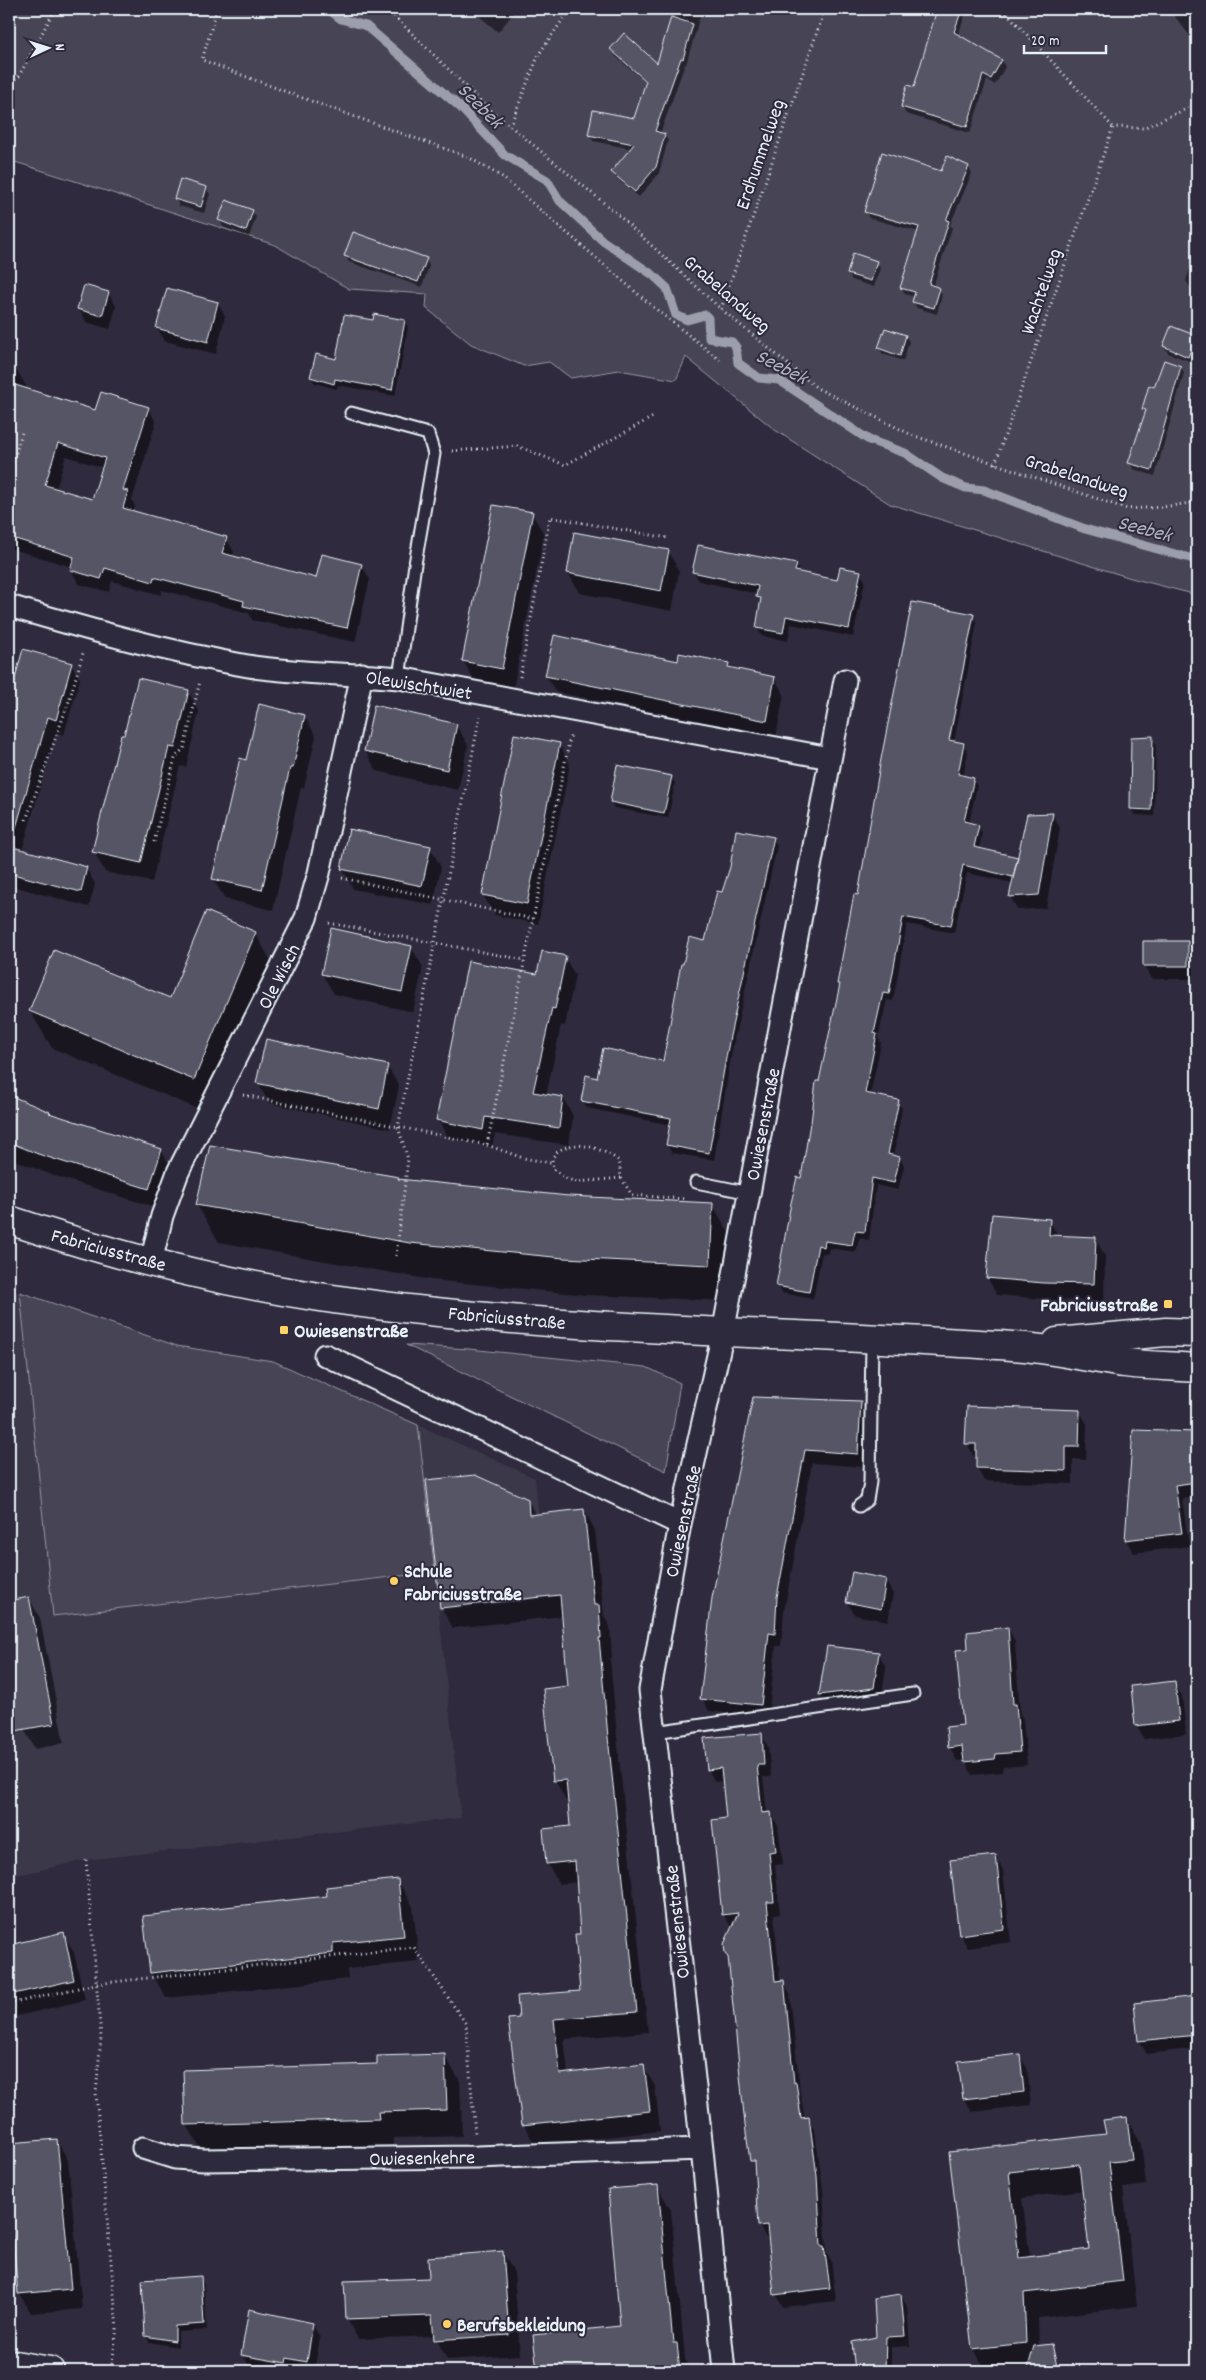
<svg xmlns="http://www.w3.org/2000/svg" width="1206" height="2380" font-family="Dekko,sans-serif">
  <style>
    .built { fill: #3b3749 }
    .green { fill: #464455; stroke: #979aa6 }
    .shadow { fill: #0007; fill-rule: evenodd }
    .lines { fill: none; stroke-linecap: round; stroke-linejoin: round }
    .stream { stroke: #9c9fab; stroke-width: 9 }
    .building { fill: #575565; stroke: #e8f1f8; fill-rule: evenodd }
    .lane-casing { stroke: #e8f1f8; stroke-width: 15 }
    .street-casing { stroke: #e8f1f8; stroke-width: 25 }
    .secondary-casing { stroke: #e8f1f8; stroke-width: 31 }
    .primary-casing { stroke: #e8f1f8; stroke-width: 31 }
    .path { stroke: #e8f1f8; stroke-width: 3; stroke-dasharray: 1 4; stroke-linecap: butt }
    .lane { stroke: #2f2a3d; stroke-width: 11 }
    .street { stroke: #2f2a3d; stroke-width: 21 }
    .secondary { stroke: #2f2a3d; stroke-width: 28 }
    .primary { stroke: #2f2a3d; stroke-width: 28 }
    .poi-dot { fill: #ffd166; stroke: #2f2a3d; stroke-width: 2 }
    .labels { text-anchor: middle; stroke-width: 4; stroke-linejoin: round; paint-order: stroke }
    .street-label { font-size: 20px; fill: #e8f1f8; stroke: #2f2a3d }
    .poi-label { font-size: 20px; font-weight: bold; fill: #e8f1f8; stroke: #2f2a3d; text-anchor: start }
    .water-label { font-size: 21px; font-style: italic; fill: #afb4be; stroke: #2f2a3d }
  </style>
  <rect width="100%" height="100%" fill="#2f2a3d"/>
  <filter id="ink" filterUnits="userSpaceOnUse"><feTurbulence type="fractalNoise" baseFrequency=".02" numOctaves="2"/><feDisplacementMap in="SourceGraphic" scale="10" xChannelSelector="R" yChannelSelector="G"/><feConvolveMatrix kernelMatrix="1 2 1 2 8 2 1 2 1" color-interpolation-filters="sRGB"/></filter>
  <g filter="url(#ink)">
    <path class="built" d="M20 1292 54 1616 434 1572 418 1425 535 1478 547 1599 439 1611 461 1818 86 1860 9 1877V1294Z"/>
    <path class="green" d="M9 9H1197V595L1131 578 890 504 775 430 686 357 676 380 619 370 571 378 549 362 524 366 471 344 426 308 427 294 349 289 275 245 9 160Z
      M20 1292 177 1346 273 1361 418 1425 435 1572 53 1616Z
      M406 1345 469 1349 646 1367 680 1383 666 1471Z"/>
    <path class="shadow" d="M471 9H511L513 14 498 32Z
      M676 9H702L686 65 685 64 660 134 664 135 668 141 659 173 639 197 616 178 613 172 632 149 593 141 590 134 634 119 647 83 615 56 612 49 658 65Z
      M938 9H967L958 36 1002 60 1005 67 995 85 987 80 970 133 906 114 902 107 914 88Z
      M1169 9H1193L1197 14V45Z
      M968 167 972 173 950 225 952 228 933 287 939 289 942 295 937 314 917 308 913 302 915 297 905 294 901 287 919 232 869 218 865 211 941 173Z
      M206 188 210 194 204 213 179 206 176 199Z
      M252 211 256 217 249 237 223 227 220 220Z
      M345 255 426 259 429 266 422 287 349 262Z
      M1197 256V290L1190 287 1186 281 1193 259 1196 260Z
      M876 262 880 268 874 287 852 280 848 274Z
      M108 293 116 306 110 329 86 322 79 309Z
      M218 303 225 316 216 354 165 341 157 328Z
      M405 321 408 327 395 396 338 385 337 389 315 383 311 377 337 361 374 322Z
      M906 336 909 342 903 361 883 354 879 348Z
      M1196 337 1197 349 1192 362 1168 353 1164 346Z
      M1181 367 1184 373 1155 476 1133 469 1130 462 1146 414 1144 409 1155 388Z
      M9 369 18 372 26 386 25 390 96 411 148 408 156 422 132 500 135 506 134 512 226 538 234 552 232 557 317 580 361 565 370 579 355 642 252 620 249 613 162 590 161 595 112 581 109 592 79 584 71 570 72 567 9 548V498H12L28 446 9 440ZM66 456 103 468 93 500 56 489Z
      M532 514 544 534 513 689 475 681 463 661Z
      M668 551 679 571 672 611 580 593 568 573Z
      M796 565 800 573 838 581 860 572 865 581 853 637 791 624 788 641 762 636 757 627 762 603 758 594 699 581 694 572Z
      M973 615 977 623 954 742 963 744 968 752 963 777 973 779 977 786 969 824 978 826 982 833 979 849 1017 858 1052 814 1060 828 1046 908 1018 910 1010 897 1013 883 967 873 954 933 907 924 893 1001 887 1000 878 1038 881 1043 870 1096 898 1101 902 1109 893 1157 900 1158 904 1166 898 1190 876 1185 869 1240 859 1238 856 1252 829 1248 828 1254 822 1253 813 1299 782 1293 778 1286 802 1180 840 987 838 983 860 896ZM971 620H974L949 746H947Z
      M678 663 728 664 731 669 774 678 784 694 776 737 556 692 546 676Z
      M71 664 80 679 64 735 56 732 22 851 86 868 95 884 89 907 9 885V703Z
      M188 691 199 711 186 767 180 766 152 882 105 872 94 852 125 737Z
      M304 716 316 736 304 788 301 787 273 910 225 899 213 879Z
      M456 725 468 745 458 790 377 771 365 751Z
      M1133 738H1152L1156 744 1154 816 1135 815 1131 809Z
      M559 744 570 764 538 924 495 915 483 895Z
      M671 777 675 783 668 818 614 808 611 802Z
      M773 838 777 846 733 1045 714 1160 672 1153 667 1145 671 1125 587 1108 582 1100 598 1079 664 1062 706 942Z
      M430 847 441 867 433 905 353 889 342 868Z
      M332 930 411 947 423 967 413 1012 334 994 322 974Z
      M255 933 276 970 215 1116 52 1048 30 1011 171 1000Z
      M1187 942 1195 955V979H1152L1144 966Z
      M565 958 575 975 565 1026 561 1025 546 1096 563 1098 573 1116 569 1145 495 1134 492 1147 448 1137 438 1120 538 976Z
      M9 966 11 970 9 979Z
      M387 1066 399 1086 390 1129 269 1103 258 1083Z
      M9 1096 49 1112 50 1115 161 1150 173 1171 161 1209 52 1175 9 1158Z
      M398 1179 399 1181 569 1198 712 1204 734 1241 731 1301 586 1295 432 1280 219 1242 197 1205Z
      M1049 1221 1059 1237 1095 1238 1105 1256 1104 1301 1055 1300 997 1295 987 1277Z
      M754 1398 860 1402 868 1415 865 1467 812 1463 784 1611 781 1646H776L768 1718 709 1711 702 1698Z
      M1079 1411 1087 1424 1086 1460 1073 1459V1484L984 1481 977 1468V1457H974L967 1443Z
      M1134 1431 1197 1433V1496L1182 1498 1189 1546 1134 1553 1126 1540Z
      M527 1499 536 1515 584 1510 595 1530 604 1616 610 1627 612 1658H610L619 1758 648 2032 564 2039 568 2074 643 2066 655 2086 660 2131 535 2145 524 2125 520 2019 581 1992 582 1935 578 1882 559 1884 547 1863 572 1827 569 1800 566 1801 555 1780 569 1688 563 1616 453 1628 441 1607Z
      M885 1580 893 1594 888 1621 855 1615 847 1602Z
      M29 1598 40 1618 64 1743 35 1749 24 1729 22 1720 9 1722V1602Z
      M1008 1628 1015 1642 1020 1714 1023 1719 1027 1765 1003 1767 1002 1772 972 1775 965 1760 957 1761 950 1748 964 1726Z
      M828 1647 878 1653 886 1667 881 1701 828 1708 820 1695Z
      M1174 1683 1182 1696 1186 1734 1144 1739 1136 1725Z
      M761 1734 768 1747 771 1777H763L767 1814 771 1813 778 1826 783 1864 775 1865 780 1914H774L780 1981H783L790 1994 800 2092 805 2119 808 2118 815 2131 823 2190 827 2253 831 2260 836 2301 783 2307 776 2294 769 2237 766 2238 759 2225 756 2168 752 2161 733 1927H731L724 1915 727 1819 723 1781 715 1782 708 1769ZM795 2084 798 2087 803 2124H800Z
      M995 1856 1003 1870 1011 1942 968 1948 960 1934Z
      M398 1881 413 1907 419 1962 347 1969 348 1979 166 1998 151 1972 328 1897Z
      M63 1934 74 1953 85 2000 9 2018V1946Z
      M1197 1997V2048L1147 2054 1139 2040 1136 2004Z
      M444 2055 460 2081 462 2136 393 2138V2145L202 2151 187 2125 185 2072 379 2065Z
      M1019 2055 1027 2068 1031 2105 972 2112 964 2099Z
      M1127 2118 1141 2144 1146 2185 1123 2188 1137 2306 1038 2318 1039 2347 1052 2346 1060 2371H1029V2369L986 2371 974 2349 951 2153 1107 2135ZM1084 2190 1090 2250 1030 2258 1022 2198Z
      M56 2140 68 2160 82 2309 31 2313 19 2293 9 2179V2144Z
      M657 2186 671 2210 685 2359 691 2371H538L535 2336 621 2327Z
      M502 2252 514 2272 520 2355 447 2360 435 2336 358 2339 347 2319 431 2279Z
      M200 2278 204 2284 207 2330 178 2332V2347L149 2342 146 2335Z
      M901 2296 907 2306 910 2346 891 2347V2371H857L853 2343 877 2338Z
      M313 2325 320 2338 314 2371H269L250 2368 243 2354Z"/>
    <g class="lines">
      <path class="stream" d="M328 9 341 19 366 26 460 107 505 155 547 180 560 201 603 241 653 275 667 288 676 315 687 320 705 315 708 318 709 338 732 342 736 347 738 363 759 378 779 380 869 440 905 453 942 478 966 488 984 490 1085 529 1197 560"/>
    </g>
    <path class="building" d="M937 9H962L954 32 1002 60 991 79 983 75 967 127 901 107 907 85 914 87Z
      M671 17 693 24 683 59 681 58 655 131 665 134 656 167 635 192 611 172 634 144 588 135 593 110 634 118 646 81 610 49 624 33 657 63Z
      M882 152 941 171 947 156 969 166 946 220 949 221 929 284 940 288 934 308 912 302 915 292 900 288 919 227 864 212Z
      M180 179 207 187 201 207 174 199Z
      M226 200 253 210 246 231 218 220Z
      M353 232 427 258 418 282 344 256Z
      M853 253 877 261 871 281 847 274Z
      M84 285 109 292 102 316 77 309Z
      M167 288 218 302 208 342 156 328Z
      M374 314 405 320 392 390 335 379 334 384 310 377 316 354 336 359 344 315 373 320Z
      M1171 326 1197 336 1188 357 1163 346Z
      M885 328 906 335 900 356 878 348Z
      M1164 360 1181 366 1152 470 1128 463 1146 410 1142 409 1149 385 1154 387Z
      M9 383 95 410 101 392 149 407 123 490 128 491 123 508 227 537 222 553 316 578 322 554 362 564 347 628 243 606 244 601 154 577 153 582 105 568 101 579 70 570 74 557 9 537ZM58 443 105 458 92 499 45 485Z
      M493 505 533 512 502 669 462 661Z
      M574 532 669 550 661 591 567 573Z
      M698 545 797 564 795 571 837 580 840 567 861 571 849 629 786 616 783 633 756 628 761 598 756 597 758 586 692 572Z
      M912 602 974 614 949 740 964 743 958 774 974 778 964 821 979 825 974 847 1018 857 1013 877 963 865 951 926 903 917 889 994 883 993 874 1033 877 1034 865 1093 899 1100 888 1154 900 1157 894 1183 872 1178 865 1232 855 1231 852 1245 825 1241 824 1247 818 1245 809 1292 776 1286 791 1203 797 1177 801 1178 810 1123H811L816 1081H819L840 984H837L854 894 858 895 881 759Z
      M554 635 678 661 679 653 729 663 728 667 775 677 767 721 545 676Z
      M23 649 72 663 56 720 48 717 15 831 9 830V700Z
      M138 678 189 690 175 748 169 747 141 863 92 852 121 735H124Z
      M259 704 305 715 293 768H290L262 890 212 879 240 758 246 760Z
      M374 705 457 724 447 770 364 751Z
      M514 734 560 743 527 904 482 895Z
      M1153 736 1151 810 1130 809 1131 737Z
      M617 765 672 776 664 813 610 802Z
      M1053 813 1039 895 1009 897 1027 814Z
      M349 829 431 846 422 886 341 869Z
      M736 830 774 837 730 1036 709 1153 666 1145 671 1118 581 1101 586 1075 597 1078 603 1048 663 1061 681 964H683L689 937 705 941 717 891 722 892 730 867Z
      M9 846 87 867 81 892 9 873Z
      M206 911 256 932 194 1080 29 1011 54 950 170 998Z
      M331 928 412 946 402 992 321 974Z
      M1143 941H1188V966H1143Z
      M542 951 566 956 555 1009 552 1008 533 1092 563 1097 559 1128 485 1117 483 1130 436 1120 468 961 537 974Z
      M266 1039 388 1065 379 1109 256 1083Z
      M9 1095 50 1112 49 1113 162 1149 149 1189 38 1154 9 1142Z
      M210 1145 399 1177 398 1179 569 1196 713 1203 710 1265 564 1258 410 1243 196 1205Z
      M992 1214 1050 1219 1049 1235 1096 1237 1094 1284 1044 1283 986 1278Z
      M753 1397 861 1401 858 1454 805 1450 777 1597 775 1634 769 1633 761 1705 700 1699 712 1598Z
      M967 1406 1080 1410 1079 1447H1066V1471L976 1468V1444H965Z
      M1133 1430 1197 1432V1482L1175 1485 1182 1533 1125 1540Z
      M475 1475 528 1499 529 1515 584 1509 594 1605H599L601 1638H599L608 1737 637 2012 554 2019 560 2074 644 2064 650 2111 522 2125 508 2019 519 2018 517 1996 580 1991 575 1934H580L575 1861 546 1864 543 1829 570 1826 566 1780 553 1781 543 1689 568 1686 560 1595 440 1608 426 1480Z
      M852 1572 886 1579 881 1609 846 1602Z
      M29 1597 54 1724 9 1732V1601Z
      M1008 1627 1013 1704H1016L1020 1752 996 1754 995 1759 964 1762 962 1746 948 1748 946 1727 963 1725 956 1650 968 1649 967 1632Z
      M827 1646 879 1652 874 1688 819 1695Z
      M1175 1681 1179 1721 1135 1726 1131 1686Z
      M762 1733 764 1765H757L762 1813 771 1812 776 1851 769 1852 774 1902H767L775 1981 784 1980 794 2083 796 2082 801 2118 809 2117 817 2176 821 2246H824L830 2288 774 2295 767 2225 758 2226 754 2161H750L745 2125 728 1957 725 1954 724 1944 738 1913 722 1915 712 1820 726 1818 721 1768 707 1770 704 1738Z
      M996 1855 1004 1929 959 1935 950 1860Z
      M398 1879 404 1936 333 1943V1953L150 1973 143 1916 327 1896 326 1887Z
      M64 1932 74 1980 9 1995V1945Z
      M1197 1996V2035L1138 2041 1134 2003Z
      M445 2054 447 2110 378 2112 379 2119 185 2125 183 2070 377 2064V2056Z
      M1020 2054 1024 2092 963 2099 958 2061Z
      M1127 2117 1132 2160 1109 2162 1123 2281 1024 2293 1026 2343 972 2349 949 2152 1106 2134 1103 2120ZM1079 2164 1089 2249 1019 2258 1009 2172Z
      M57 2139 71 2289 18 2294 9 2193V2143Z
      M658 2185 673 2343H677L680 2371H537L533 2335 620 2326 608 2189Z
      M503 2251 509 2335 434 2340 432 2316 346 2319 344 2281 429 2278 428 2257Z
      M201 2276 204 2324 175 2326V2341L145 2336 142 2280Z
      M901 2294 905 2336 886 2337 885 2371H855L852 2342 876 2337 874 2298Z
      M249 2309 313 2323 307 2362 287 2358 286 2363 241 2355Z
      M1052 2344 1058 2371H1027L1034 2346Z"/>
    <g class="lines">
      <defs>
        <path id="lane" d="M351 413 428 434 434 454 415 564 399 678
          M696 1182 750 1193
          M859 1506 867 1500 870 1482 872 1339
          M655 1732 913 1694"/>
        <path id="street" d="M9 606C87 629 167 652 248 666 298 674 348 673 399 678L830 758
          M151 1262 162 1216 178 1172 306 918 319 873 362 674
          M325 1355 680 1524
          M143 2148 175 2158 204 2160 477 2157 702 2149
          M724 2371 702 2149 650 1690 680 1524 723 1333 845 680"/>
        <path id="secondary" d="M9 1220C107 1253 210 1280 313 1296 544 1332 779 1331 1012 1346 1050 1348 1087 1358 1125 1363 1149 1366 1173 1366 1197 1368
          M1057 1342 1166 1332 1197 1333"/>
        <path id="primary" d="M9 2364 50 2371"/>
      </defs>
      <use href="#lane" class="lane-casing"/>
      <use href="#street" class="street-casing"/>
      <use href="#secondary" class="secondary-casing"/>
      <use href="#primary" class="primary-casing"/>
      <path class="path" d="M217 9 202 60 308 100 468 157 502 177 652 306 720 360
        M387 9 487 107 615 212 721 309 817 388 912 435 1127 509 1163 507 1197 502
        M1003 9 1113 127 1143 128 1197 104
        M9 88 19 76 55 9
        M510 126 539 54 570 9
        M721 309 825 9
        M452 451 517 446 565 465 653 417
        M995 464 1113 127
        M9 477 22 432
        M520 677 550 517 668 538
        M26 820 69 701 83 653
        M154 842 175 758 184 748 200 681
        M342 878 533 919
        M329 923 525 960
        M243 1095 487 1145 571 733
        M487 1145 523 1158 551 1163
        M621 1178 577 1182 567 1179 553 1169 552 1159C565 1135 602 1147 619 1161L621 1178 632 1195 685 1199
        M396 1256 408 1159 398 1127 480 716
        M86 1860 101 2037 96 2094 117 2329 111 2371
        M9 2004 96 1984 414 1947 466 2024 475 2134"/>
      <use href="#lane" class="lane"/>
      <use href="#street" class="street"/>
      <use href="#secondary" class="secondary"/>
      <use href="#primary" class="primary"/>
    </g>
  </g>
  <g class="poi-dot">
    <rect x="1163" y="1299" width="10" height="10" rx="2.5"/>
    <rect x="279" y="1325" width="10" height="10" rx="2.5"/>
    <circle cx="394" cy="1581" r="5"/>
    <circle cx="447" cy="2324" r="5"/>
  </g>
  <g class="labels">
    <g class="street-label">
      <text transform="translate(759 154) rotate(-71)" y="7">Erdhummelweg</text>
      <text transform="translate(1040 291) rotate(-71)" y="7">Wachtelweg</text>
      <text transform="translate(728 293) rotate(41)" y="7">Grabelandweg</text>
      <text transform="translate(1077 475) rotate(18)" y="7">Grabelandweg</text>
      <text transform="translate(419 684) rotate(9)" y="7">Olewischtwiet</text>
      <text transform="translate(278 976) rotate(-63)" y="7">Ole Wisch</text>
      <text transform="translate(762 1124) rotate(-79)" y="7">Owiesenstraße</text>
      <text transform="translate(109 1249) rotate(15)" y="7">Fabriciusstraße</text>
      <text transform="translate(507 1317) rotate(5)" y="7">Fabriciusstraße</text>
      <text transform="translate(682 1521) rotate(-78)" y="7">Owiesenstraße</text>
      <text transform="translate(676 1922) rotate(-96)" y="7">Owiesenstraße</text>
      <text transform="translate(422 2157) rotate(-1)" y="7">Owiesenkehre</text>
    </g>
    <g class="poi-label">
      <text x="1158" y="1311" text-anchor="end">Fabriciusstraße</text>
      <text x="294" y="1337">Owiesenstraße</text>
      <text x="404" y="1577">Schule<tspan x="404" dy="23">Fabriciusstraße</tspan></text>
      <text x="457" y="2331">Berufsbekleidung</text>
    </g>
    <g class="water-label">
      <text transform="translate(481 105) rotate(45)" y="7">Seebek</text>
      <text transform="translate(782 366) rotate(27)" y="7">Seebek</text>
      <text transform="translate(1145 528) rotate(15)" y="7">Seebek</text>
    </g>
  </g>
  <rect width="1206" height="2380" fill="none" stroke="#2f2a3d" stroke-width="30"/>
  <rect x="15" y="15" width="1176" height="2350" fill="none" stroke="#e8f1f8" stroke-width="2" filter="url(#ink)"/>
  <g transform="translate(48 48) rotate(86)" stroke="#2f2a3d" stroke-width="4" paint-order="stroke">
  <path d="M0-4L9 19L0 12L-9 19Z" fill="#e8f1f8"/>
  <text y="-8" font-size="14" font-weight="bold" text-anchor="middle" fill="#e8f1f8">N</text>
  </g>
  <path d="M1024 45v8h82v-8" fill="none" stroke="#e8f1f8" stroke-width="2.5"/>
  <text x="1031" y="45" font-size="15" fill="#e8f1f8" stroke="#2f2a3d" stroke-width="4" paint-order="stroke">20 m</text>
</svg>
